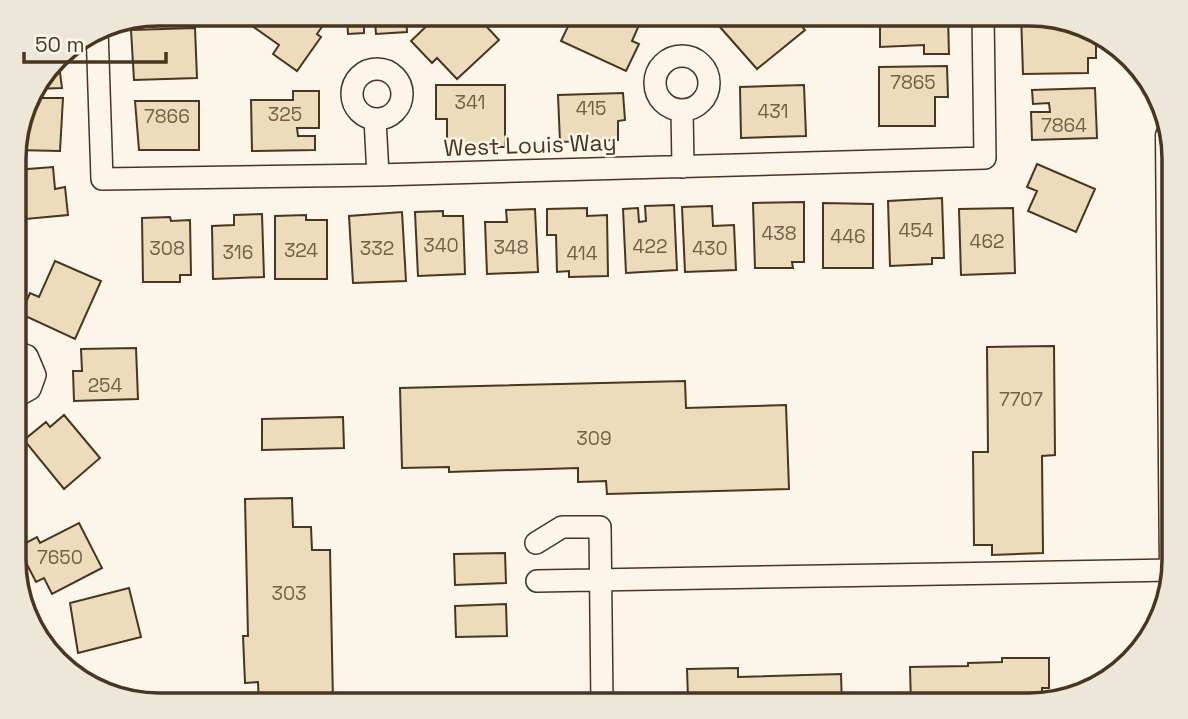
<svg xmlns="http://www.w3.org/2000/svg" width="1188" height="719" font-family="'Space Grotesk',sans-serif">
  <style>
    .building { fill: #ecdcbc; stroke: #4a3520; stroke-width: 2 }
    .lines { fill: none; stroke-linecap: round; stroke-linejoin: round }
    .minor-casing { stroke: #4a3520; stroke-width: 24 }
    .major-casing { stroke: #4a3520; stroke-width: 29 }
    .minor { stroke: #fbf6e9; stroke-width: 21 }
    .major { stroke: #fbf6e9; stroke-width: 26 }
    .labels { text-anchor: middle; stroke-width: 5; stroke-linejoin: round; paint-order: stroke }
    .number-label { font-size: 19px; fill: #725f47 }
    .street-label { font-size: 23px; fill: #4a3520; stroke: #fbf6e9 }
    .rim { fill: none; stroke: #4a3520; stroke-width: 3.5 }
  </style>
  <rect width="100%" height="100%" fill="#fbf6e9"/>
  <path class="building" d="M254 14H323L328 18 317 34 321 37 297 71 273 54 279 45 248 23Z
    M347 14H406L407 32 376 34 375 22H364V33L348 34Z
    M439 14H475L499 40 457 79 437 58 432 63 411 41Z
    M574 14 643 16 632 41 639 44 626 71 561 41Z
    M649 14H664V22L649 23Z
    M670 14H709V22L671 23Z
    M736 14 739 18 744 14H792L805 30 757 69 720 27Z
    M880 14 948 17 949 54H924V45L880 47Z
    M1021 14 1044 18V24H1062L1096 34V58H1088V73L1023 74Z
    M195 28 197 78 134 80 131 30Z
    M58 57 62 88 34 89Z
    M947 66 948 97H935V126H879V67Z
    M436 85H505V147H447V119H436Z
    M804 85 806 136 741 138 740 87Z
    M1095 88 1097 138 1032 140 1031 112H1050L1049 103 1033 104 1032 90Z
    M293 91H319V128H297L298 136H315V150L252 151 251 100H293Z
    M623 93 625 120 618 121V140L560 142 558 95Z
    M28 98H63L60 151 15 150Z
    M135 101H199V150H139Z
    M1037 164 1095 189 1076 232 1028 211 1037 191 1027 187Z
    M53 167 55 189 65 187 68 215 15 220V170Z
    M942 198 944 258H932V264L890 266 888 201Z
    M804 202V262H792L793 268H755L753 203Z
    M823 203 873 204V268H823Z
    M674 205 677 270 626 273 623 209 638 208 639 222 646 221 645 206Z
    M712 206 713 226 734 225 736 270 685 272 682 207Z
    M587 208V216L607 215 608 276 569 277V271L557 272 556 235H547V209Z
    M1013 208 1015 273 961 275 959 209Z
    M535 209 538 272 487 274 485 222H507L506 210Z
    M443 211V216H463L465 274 418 276 415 212Z
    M402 212 406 281 353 283 349 216Z
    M262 214 264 277 213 279 212 226 234 225V215Z
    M306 215V220H327V279H275V216Z
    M170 217 171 221 190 220 191 275H180V282H143L142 218Z
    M55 261 101 281 75 339 21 314 30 293 39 297Z
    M1054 346 1055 455 1042 456 1043 553 992 555V545H974L973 452H988L987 347Z
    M136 348 138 399 74 401 73 371H82L81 349Z
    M685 381 686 408 786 405 789 489 607 494 606 481 578 482V468L449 472V467L402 468 400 388Z
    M64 415 100 458 64 489 24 440 46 422 50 427Z
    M343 417 344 448 262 450V419Z
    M292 498 293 527H311L312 550H330L333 702 551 697 552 705H259L258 682 245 683 243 636H248L245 499Z
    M79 523 102 568 52 594 44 578 36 582 18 547 37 537 40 543Z
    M505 553 506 583 455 585 454 554Z
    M129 588 141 637 78 653 70 603Z
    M506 604 507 636 456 637 455 606Z
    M1002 658H1049V688H1042V703L911 705 910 667 968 666V663L1002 662Z
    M738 668V677L841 674 842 705H672L671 699 688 698 687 669Z"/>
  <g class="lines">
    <defs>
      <path id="minor" d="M97 29 102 179 378 175 985 158 983 14
        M655 83a27 27 0 1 1 54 0a27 27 0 1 1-54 0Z
        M352 94a25 25 0 1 1 50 0a25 25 0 1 1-50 0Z
        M682 110 683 167
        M375 119 378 175
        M15 351 27 356 35 375 30 389 15 397
        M536 543 562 527H600L602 705
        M537 581 1173 570"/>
      <path id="major" d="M1169 136 1173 572"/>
    </defs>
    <use href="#minor" class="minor-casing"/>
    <use href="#major" class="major-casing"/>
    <use href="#minor" class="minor"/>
    <use href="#major" class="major"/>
  </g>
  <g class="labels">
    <g class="number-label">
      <text x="913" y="89">7865</text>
      <text x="470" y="109">341</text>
      <text x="591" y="115">415</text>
      <text x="773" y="118">431</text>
      <text x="285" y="121">325</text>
      <text x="167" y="123">7866</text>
      <text x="1064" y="132">7864</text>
      <text x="916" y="237">454</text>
      <text x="779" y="240">438</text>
      <text x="848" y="243">446</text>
      <text x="987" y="248">462</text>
      <text x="441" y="252">340</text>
      <text x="650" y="253">422</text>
      <text x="511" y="254">348</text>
      <text x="167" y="255">308</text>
      <text x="377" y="255">332</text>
      <text x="710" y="255">430</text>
      <text x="301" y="257">324</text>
      <text x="238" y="259">316</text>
      <text x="582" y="260">414</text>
      <text x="105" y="392">254</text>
      <text x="1021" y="406">7707</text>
      <text x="594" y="445">309</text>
      <text x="60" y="564">7650</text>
      <text x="289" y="600">303</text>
    </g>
    <g class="street-label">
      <text transform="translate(530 145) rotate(-2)" y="8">West Louis Way</text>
    </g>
  </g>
  <path d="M0 0H1188V719H0ZM159 26H1029A133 133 0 0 1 1162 159V560A133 133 0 0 1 1029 693H159A133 133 0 0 1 26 560V159A133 133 0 0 1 159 26Z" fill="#ede7d9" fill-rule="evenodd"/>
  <path class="rim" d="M159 26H1029A133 133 0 0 1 1162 159V560A133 133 0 0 1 1029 693H159A133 133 0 0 1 26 560V159A133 133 0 0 1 159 26Z"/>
  <path d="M24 52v10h142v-10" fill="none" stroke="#4a3520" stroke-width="3.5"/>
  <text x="35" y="52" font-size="21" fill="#4a3520" stroke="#fbf6e9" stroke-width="5" paint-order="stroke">50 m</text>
</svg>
